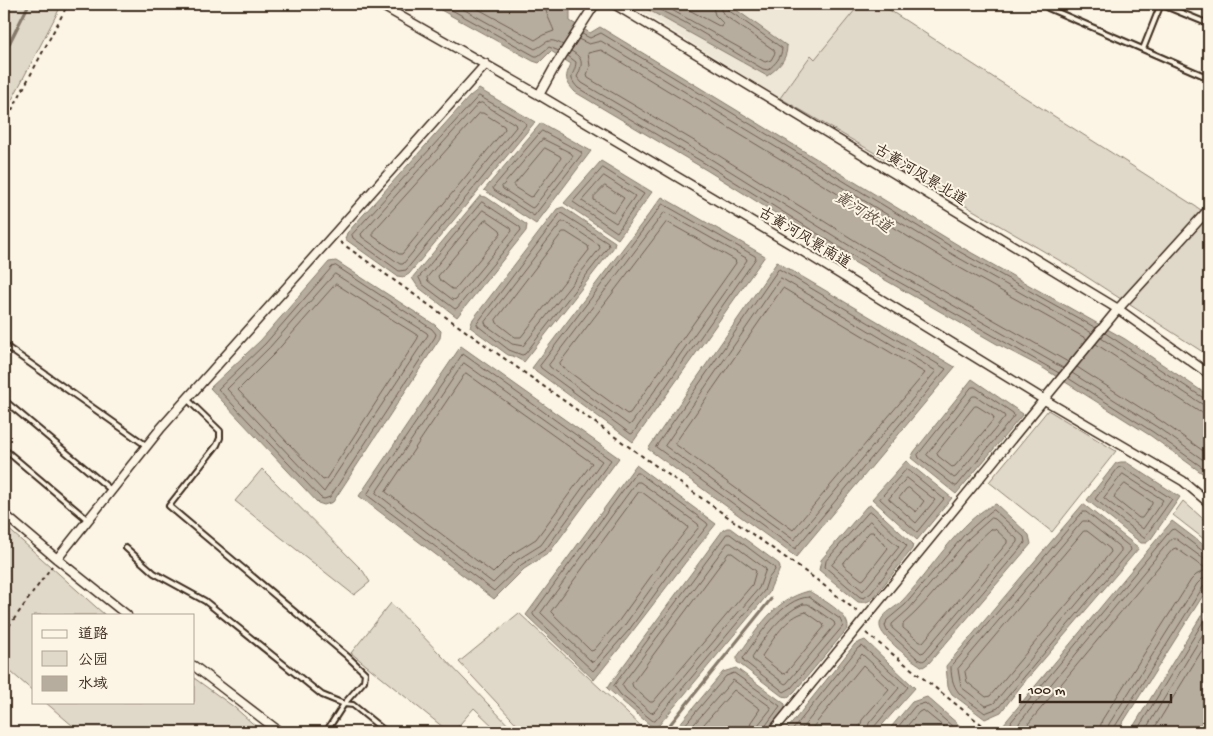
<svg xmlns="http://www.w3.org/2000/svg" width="1213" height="736" font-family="'Gochi Hand','LXGW WenKai TC',sans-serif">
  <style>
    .built { fill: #eee6d6 }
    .green { fill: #e0d8c8; stroke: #8e8173 }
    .water { fill: #b7ad9e; stroke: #85796b }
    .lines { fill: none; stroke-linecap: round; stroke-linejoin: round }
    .shore { stroke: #6d5e51; stroke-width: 1 }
    .stream { stroke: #85796b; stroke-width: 3 }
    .lane-casing { stroke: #3b2a1e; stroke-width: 8 }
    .street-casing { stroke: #3b2a1e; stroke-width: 11 }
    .path { stroke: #3b2a1e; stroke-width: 2; stroke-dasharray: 4 4; stroke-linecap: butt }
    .lane { stroke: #fcf5e5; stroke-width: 4 }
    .street { stroke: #fcf5e5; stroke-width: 8 }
    .labels { text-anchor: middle; stroke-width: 4; stroke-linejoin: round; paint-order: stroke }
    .street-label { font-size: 15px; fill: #3b2a1e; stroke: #fcf5e5 }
    .water-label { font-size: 16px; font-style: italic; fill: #605144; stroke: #fcf5e5 }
  </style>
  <rect width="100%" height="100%" fill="#fcf5e5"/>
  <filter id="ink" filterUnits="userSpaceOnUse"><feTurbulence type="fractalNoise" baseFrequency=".02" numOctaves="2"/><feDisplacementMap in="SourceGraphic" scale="10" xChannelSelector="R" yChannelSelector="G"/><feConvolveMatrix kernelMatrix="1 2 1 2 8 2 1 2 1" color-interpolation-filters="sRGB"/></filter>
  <g filter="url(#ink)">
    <path class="built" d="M629 4H860L815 59 810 55 780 98Z"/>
    <path class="green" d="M4 4H62L4 115Z
      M860 4H880L985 72 1209 215V356L1076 270 780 98 811 55 815 59Z
      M1048 410 1116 451 1052 532 989 482Z
      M262 469 363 571 370 582 354 595 235 501Z
      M1183 501 1209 524V543L1173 515Z
      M4 525 105 615H34V692L4 666Z
      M391 603 515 732H499L474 708 453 732H449L351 653Z
      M519 613 642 727 639 732H524L459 662Z
      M194 678 234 707 260 730 259 732H80L45 702H194Z"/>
    <path class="water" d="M430 4H560L570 9V21L590 33 600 27 963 248 1125 339 1209 396V478L1151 436 1043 368 997 344 852 261 708 171 575 92C564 80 565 77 571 64L551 51 539 63 533 61Z
      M638 4H728L787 46C787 60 778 68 767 76Z
      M479 89 535 122 409 274 404 277 397 276 345 239 347 233 470 96Z
      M541 123 591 151 536 224 484 190Z
      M601 161 652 192 618 239 564 203Z
      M480 196 486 197 527 225 526 231 457 317 418 287 412 278Z
      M662 197 765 256 633 442 532 368Z
      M563 207 615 242 614 247 524 362 513 356 508 355 470 327 473 319 557 209Z
      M336 261 435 325 441 331 440 338 333 502 324 505 318 503 210 388 261 340 329 262Z
      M777 262 955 367 796 557 648 449Z
      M461 346 619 458 549 553 524 569 494 599 359 496Z
      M972 379 1023 414 956 494 911 458 914 452Z
      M906 461 952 498 917 540 872 499Z
      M1121 462H1126L1180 497 1151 539 1146 543H1141L1087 500 1116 463Z
      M636 465 716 524C674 575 636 629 594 680L526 615Z
      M996 504 1029 535 1031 544 929 663 923 667C914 662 880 637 880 626 879 615 894 609 901 602 927 576 963 515 996 504Z
      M1083 504 1139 548 1021 686 1001 712 985 719 952 694 948 687 946 666Z
      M871 505 913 544 912 549 875 596C869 602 866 603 858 602L819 570 821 560 866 507Z
      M1172 521 1209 549V586L1117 732H1011L1003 725Z
      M727 528H730L779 564 780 568C778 577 771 583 769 593L659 725 656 727 651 726 607 688 723 530Z
      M809 591C821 599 849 613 848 628L794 692 788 697 782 696 737 662V657C758 629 773 600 809 591Z
      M1209 603V732H1130Z
      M865 640 915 688 876 732H785L855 644Z
      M736 668 785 704V709L766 732H673L723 672Z
      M927 697 967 732H887L912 702Z"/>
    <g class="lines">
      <path class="shore" d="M441 4 535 56H538L549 47 559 51
        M454 4 535 49C548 43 547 36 563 45
        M469 4 535 40 543 35 554 31C551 22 545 13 545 4
        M648 4 684 22 763 69 768 70C775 64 782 57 782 48L728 10 726 4
        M661 4 765 62 771 60 775 53 774 50 724 15 721 10 720 4
        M678 4 721 27 723 23 715 15 712 4
        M582 34 590 38 601 33 960 252 1096 328
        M578 39 589 44 601 41 957 257 1092 333
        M571 51C584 58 583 64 577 77L582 83 714 161 858 251 1063 368
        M568 56 576 62C575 76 566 75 578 88L711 167 855 257 1059 373
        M479 96 525 122 526 125 406 270 399 271 353 238 352 235Z
        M482 103 515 124 516 127 403 264H400L362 237 361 234 478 104Z
        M480 113H483L504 126 505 129 402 254H399L373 236V232Z
        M542 131 581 152 582 154 534 216 494 190 493 188Z
        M543 139 571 153 573 156 534 207 532 208 503 189 502 187Z
        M545 148 560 156 561 158 533 196 530 197 514 187V185Z
        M603 168 644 194 617 232 573 202Z
        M604 176 635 196 616 223 582 201Z
        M605 186 624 198 614 213 594 200V197Z
        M482 202 520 227 521 230 457 308 455 309 422 284 419 278Z
        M663 204 755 256 756 258 633 433 631 434 541 368 540 366Z
        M483 210 511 228 512 231 456 299 453 300 428 281 427 278Z
        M665 212 746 258 747 260 631 424 629 425 550 367 549 365Z
        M561 213 608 243 609 246 525 354 522 355 509 350 478 326 477 324Z
        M487 220 500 230 501 233 455 289H452L439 279 438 276 484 221Z
        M562 222H565L599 245 600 248 523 346 512 344 486 325 485 322Z
        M667 222 735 260 736 263 630 413 627 414 561 366 560 363Z
        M563 232H566L588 246 589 250 521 337H515L497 323 496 320Z
        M336 266 432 329 436 334 435 337 330 497 324 499 321 498 218 389 265 344 332 267Z
        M779 269 946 369 795 549 656 447Z
        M335 274 427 333 428 335 324 492 227 389 269 348Z
        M781 278 936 371 794 540 665 446Z
        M336 284 417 335 418 338 326 479 323 480 238 390 275 353Z
        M783 288 925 373 793 530 675 444Z
        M1105 333 1205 399 1209 400
        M1101 338 1202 404 1209 406
        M1096 344 1198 411 1209 414
        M463 354 611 460 546 549 521 565 494 591 367 495Z
        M1068 362 862 245 718 155 588 78 587 75 590 66 588 53 601 50 953 264 1087 339
        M464 363 602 461 541 545 517 560 493 583 376 493Z
        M1077 367 1161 421 1209 455
        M466 373 592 463 536 539 512 554 493 573 386 492Z
        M1072 373 1157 427 1209 464
        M1068 378 1153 432 1209 472
        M972 387H975L1013 413 1014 416 957 486H955L919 458 918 455Z
        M973 396H976L1004 415 1005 417 956 477 954 478 927 455Z
        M975 406H977L993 416 994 419 955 466 952 467 938 456 937 453Z
        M1122 467 1172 499 1144 538 1095 499 1118 468Z
        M907 469 944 499 917 532 880 499Z
        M636 473H639L707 523 708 525 673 569 629 630 593 671 534 616 533 614Z
        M1123 474 1163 500 1143 529 1104 498Z
        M907 478 935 500 916 523 889 499Z
        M637 482H640L698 524 699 527 668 565 624 626 595 661 592 662 541 613Z
        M1125 484 1152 502V504L1142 518H1139L1114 498 1115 495Z
        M909 488 924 501 916 512 899 498 906 489Z
        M639 492H642L687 526 688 528 662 561 618 622 594 650 591 651 551 612Z
        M994 510 1024 537 1025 543 926 659 923 661 918 659 887 631 885 626 887 620 905 605 965 534 990 512Z
        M869 512H872L907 546 871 593 864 598 860 597 825 567 826 561Z
        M1083 512H1086L1130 547 1131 550 998 708 985 713C965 698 951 694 951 667Z
        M992 518 995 519 1017 539V542L924 652 921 653 892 628V624L909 609 969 538Z
        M870 521 899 547 863 591 832 565Z
        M1083 521H1087L1121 548V551L994 703 986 706 961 687 958 669Z
        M991 529H995L1007 540V543L923 642H920L903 628V624C936 596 958 557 991 529Z
        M1084 531H1087L1110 549 1111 552 990 696 986 697 967 682 965 672Z
        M870 532H873L888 548 864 579 862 580 844 566 843 564Z
        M727 534H730L774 567 775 570 768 579 764 591 655 721H653L621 695 614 686Z
        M728 543H731L766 569 759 588 654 712 651 713 626 691 622 685Z
        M729 553H732L756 571 752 585 653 702H650L633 687 632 684Z
        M809 597 840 619 843 626 791 688 784 692 744 661 743 658C757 638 782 598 809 597Z
        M803 604H808L834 622 835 625 787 683 785 684 753 660 752 657C765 637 780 614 803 604Z
        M806 612 823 624 824 627 786 673 783 674 763 658 762 656C773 640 786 616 806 612Z
        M679 732 726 676 734 673 780 706 764 728 763 732
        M687 732 733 680 771 707V709L758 725 757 732
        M697 732 734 690 760 709 751 722 749 732
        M791 732 858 648 862 646 908 687 874 727 873 732
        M799 732 862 654 899 688 869 723 867 732
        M809 732 863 665 889 689 862 720 859 732
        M894 732 915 706 925 703 959 732
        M902 732 919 712 923 710 950 732
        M1014 732 1011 722 1171 530 1174 529 1204 552 1209 553
        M1020 732 1019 723 1172 538H1175L1201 557 1209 559
        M1028 732V724L1173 549 1176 548 1197 563 1204 567 1205 570 1196 575 1191 580 1102 720 1099 732
        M1107 732 1109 724 1197 584 1202 579 1209 578
        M1113 732 1114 728 1203 587 1209 584
        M1136 732 1209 612
        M1144 732 1209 624
        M1152 732 1209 639"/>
      <path class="stream" d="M4 54 29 4
        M664 732 771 599"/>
      <defs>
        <path id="lane" d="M1050 4 1048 8 1209 78
          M1160 4 1209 24
          M1143 49 1161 4
          M4 345 147 446
          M187 399 220 431V438L217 445 169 506 347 656 365 673 364 681 344 704 326 732
          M4 400 111 490
          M4 449 88 520
          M126 548 154 573 205 601 322 695 344 704 353 705 386 732"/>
        <path id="street" d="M379 4 539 95 799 249 1043 399 1183 481 1209 503
          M614 4 1118 309 1209 374
          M539 95 554 68 595 4
          M4 514 57 559 127 615
          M57 559 161 428 486 64
          M194 666 280 732
          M772 732 1118 309 1209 209"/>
      </defs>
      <use href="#lane" class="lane-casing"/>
      <use href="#street" class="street-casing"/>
      <path class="path" d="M4 125 68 4
        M340 242 817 580 859 613
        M4 633 52 566
        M866 633 991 732"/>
      <use href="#lane" class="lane"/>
      <use href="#street" class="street"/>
    </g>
  </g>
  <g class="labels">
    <g class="street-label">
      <text transform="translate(921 174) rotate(31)" y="5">古黄河风景北道</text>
      <text transform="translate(805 237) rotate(31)" y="5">古黄河风景南道</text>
    </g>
    <g class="water-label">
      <text transform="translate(864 211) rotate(32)" y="6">黄河故道</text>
    </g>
  </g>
  <rect width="1213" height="736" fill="none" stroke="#fcf5e5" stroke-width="20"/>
  <rect x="10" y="10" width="1193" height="716" fill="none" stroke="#3b2a1e" stroke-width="2" filter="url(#ink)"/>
  <rect x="32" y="614" width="162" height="90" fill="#fcf5e5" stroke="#afa495"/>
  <rect x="42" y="630" width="25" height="8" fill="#fcf5e5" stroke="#afa495"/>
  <text x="78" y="638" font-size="15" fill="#3b2a1e">道路</text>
  <rect x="42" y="651" width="25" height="15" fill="#e0d8c8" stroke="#afa495"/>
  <text x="78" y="664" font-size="15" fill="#3b2a1e">公园</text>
  <rect x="42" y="676" width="25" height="15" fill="#b7ad9e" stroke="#afa495"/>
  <text x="78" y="688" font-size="15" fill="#3b2a1e">水域</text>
  <path d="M1020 694v8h151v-8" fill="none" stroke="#3b2a1e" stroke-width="2.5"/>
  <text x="1028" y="694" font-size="15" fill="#3b2a1e" stroke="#fcf5e5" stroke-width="4" paint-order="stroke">100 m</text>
</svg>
